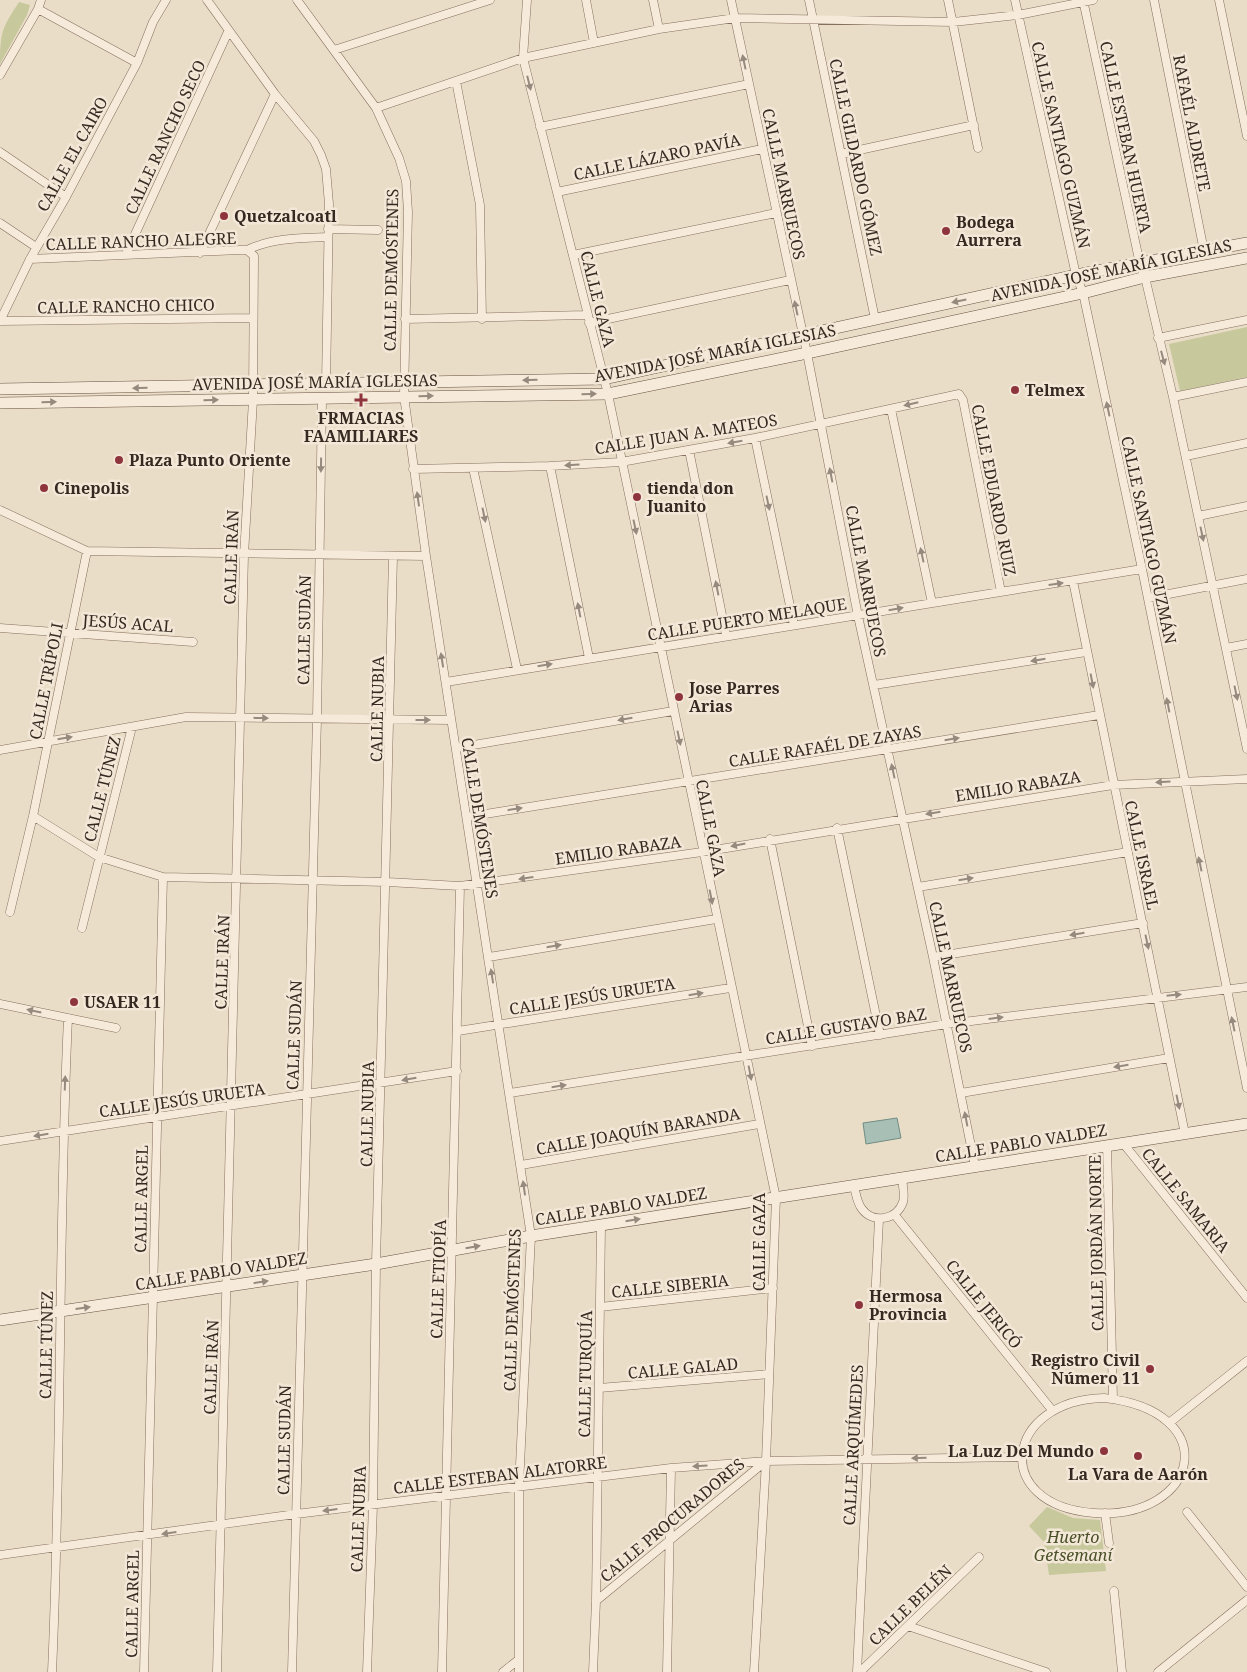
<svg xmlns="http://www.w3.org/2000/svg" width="1247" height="1672" font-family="'Noto Serif',serif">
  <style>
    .green { fill: #c7c89c }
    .water { fill: #a8bfb6; stroke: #708d83 }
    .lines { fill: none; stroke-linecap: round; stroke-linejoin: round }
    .street-casing { stroke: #856f5e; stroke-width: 9 }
    .secondary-casing { stroke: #675141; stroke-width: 12 }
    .street { stroke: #f6ebda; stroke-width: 8 }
    .secondary { stroke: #f6ebda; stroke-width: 11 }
    .oneway { fill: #968a7e }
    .poi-dot { fill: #8e343c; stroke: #f3e8d7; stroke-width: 2 }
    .labels { text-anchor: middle; stroke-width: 5; stroke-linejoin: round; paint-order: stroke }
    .street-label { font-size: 16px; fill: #362921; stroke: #f3e8d7 }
    .poi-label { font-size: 16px; font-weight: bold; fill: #362921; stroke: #f3e8d7; text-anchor: start }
    .park-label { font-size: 16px; font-style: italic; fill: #4a5129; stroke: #f3e8d7 }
  </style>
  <rect width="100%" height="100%" fill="#eaddc8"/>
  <path class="green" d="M19 2 30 5 27 15 0 64C0 32 2 28 19 2Z
    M1247 327V377L1180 391 1169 344Z
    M1047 1507 1073 1518 1100 1520 1106 1571 1049 1575 1044 1542 1029 1526Z"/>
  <path class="water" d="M897 1118 901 1138 866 1144 863 1123Z"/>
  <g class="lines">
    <defs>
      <path id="street" d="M207 0 275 94 314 141 321 155 326 169 329 204 326 385
        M297 0 376 108 399 158 406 181 408 212 404 396 426 556 531 1236 519 1486V1672
        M527 0 523 58 608 394 776 1198 766 1461 754 1672
        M586 0 594 43
        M653 0 659 29
        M731 0 807 353 858 616 933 957 975 1166
        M809 0 875 319
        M948 0 978 148
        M1015 0 1076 275 1083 293 1142 569 1247 1088
        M1083 0 1140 264 1145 277 1173 397 1247 749
        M1154 0 1204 251
        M1219 0 1247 136
        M38 9 137 63
        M334 50 490 0
        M0 75 38 9 41 0
        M456 81 480 205 482 319
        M376 108 523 58 659 29 735 18 953 22 1018 15 1093 0
        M540 127 749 84
        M0 152 66 197
        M841 154 974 125
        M557 192 762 149
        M0 223 36 247
        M328 229 378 230
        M247 250C272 238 301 238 328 237
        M200 253 275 94
        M126 254 228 32
        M573 255 776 213
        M30 259 240 250H247L254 256 253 400 244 555 217 1672
        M405 319 587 315
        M0 321 30 259 66 197 137 63 153 22 166 0
        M0 321 253 318
        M589 323 790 280
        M1158 338 1247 320
        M1173 397 1247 382
        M891 409 932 603
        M755 438 794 625
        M689 450 726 635
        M1186 456 1247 443
        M550 466 589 658
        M473 468 517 669
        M413 469 550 466 621 462 755 438 959 394 963 400 1001 592
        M0 510 87 551 426 556
        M1198 516 1247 506
        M1073 581 1185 1134
        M1148 598 1247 579
        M0 628 193 642
        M1226 648 1247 644
        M446 682 1142 569
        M874 685 1086 652
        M456 748 673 711
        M0 750 186 717 451 720
        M33 816 99 857 163 877 387 882 460 886 702 852 1113 785 1247 779
        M467 817 1099 715
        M837 828 880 1035
        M770 839 812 1046
        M918 887 1128 852
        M10 912 33 816 87 551
        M82 928 132 727
        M489 957 716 919
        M933 957 1143 923
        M0 1004 116 1028
        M458 1031 730 988
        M510 1093 947 1024 1247 987
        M961 1093 1169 1058
        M0 1141 457 1071
        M1123 1143 1247 1298
        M1107 1145 1113 1399
        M521 1165 759 1124
        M854 1186C856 1194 857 1203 862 1209 873 1224 897 1220 903 1202 905 1195 903 1187 902 1179
        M894 1214 1052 1410
        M600 1307 773 1288
        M599 1388 769 1374
        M1104 1398C1225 1411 1200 1520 1094 1513 989 1505 1005 1400 1104 1398Z
        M1169 1423 1247 1361
        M1187 1512 1247 1587
        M1105 1513 1109 1543
        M0 1555 296 1514 671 1468 766 1461 1021 1457
        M1114 1591 1122 1672
        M596 1601 766 1461
        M908 1626 1046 1672
        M52 1672C62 1454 58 1236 68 1018
        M144 1672 163 877
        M292 1672 317 719 322 399
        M367 1672 373 1505 376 1264 393 556
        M442 1672 460 886
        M503 1672 518 1660
        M593 1672 596 1601 601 1226
        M667 1672 671 1468
        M857 1672 879 1219
        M860 1672 979 1557
        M1158 1672 1247 1600"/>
      <path id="secondary" d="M0 389 604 379 1076 275 1247 243
        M0 403 608 394 807 353 1083 293 1145 277 1247 258
        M0 1320 376 1264 531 1236 1247 1124"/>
    </defs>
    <use href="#street" class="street-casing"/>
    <use href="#secondary" class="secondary-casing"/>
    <use href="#street" class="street"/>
    <use href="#secondary" class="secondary"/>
  </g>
  <defs><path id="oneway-solid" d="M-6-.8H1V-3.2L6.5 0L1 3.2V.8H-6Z" transform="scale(1.25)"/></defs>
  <g class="oneway">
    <use href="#oneway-solid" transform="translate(744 62) rotate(-102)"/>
    <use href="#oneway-solid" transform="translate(529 83) rotate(76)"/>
    <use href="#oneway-solid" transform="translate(959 301) rotate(168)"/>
    <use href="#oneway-solid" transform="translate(796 308) rotate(-102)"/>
    <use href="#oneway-solid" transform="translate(1163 358) rotate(75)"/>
    <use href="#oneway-solid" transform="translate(530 380) rotate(179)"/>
    <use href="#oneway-solid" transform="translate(140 388) rotate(179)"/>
    <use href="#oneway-solid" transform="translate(589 394) rotate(-1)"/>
    <use href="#oneway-solid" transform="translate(426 396) rotate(-1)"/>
    <use href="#oneway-solid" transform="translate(211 400) rotate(-1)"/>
    <use href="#oneway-solid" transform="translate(49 402) rotate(-1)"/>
    <use href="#oneway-solid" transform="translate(911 404) rotate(167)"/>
    <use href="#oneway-solid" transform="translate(1108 409) rotate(-102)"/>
    <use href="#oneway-solid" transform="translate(735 442) rotate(170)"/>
    <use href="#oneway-solid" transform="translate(321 465) rotate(91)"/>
    <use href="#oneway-solid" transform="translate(572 465) rotate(177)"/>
    <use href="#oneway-solid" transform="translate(831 475) rotate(-101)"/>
    <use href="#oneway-solid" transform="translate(418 499) rotate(-98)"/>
    <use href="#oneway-solid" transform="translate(768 503) rotate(78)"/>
    <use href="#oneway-solid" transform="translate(484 515) rotate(78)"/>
    <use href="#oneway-solid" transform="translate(635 527) rotate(78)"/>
    <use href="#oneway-solid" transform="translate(1202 534) rotate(78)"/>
    <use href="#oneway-solid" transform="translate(922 555) rotate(-102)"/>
    <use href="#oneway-solid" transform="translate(1056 584) rotate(-8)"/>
    <use href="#oneway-solid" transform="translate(717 588) rotate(-101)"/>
    <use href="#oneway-solid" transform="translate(896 609) rotate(-10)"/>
    <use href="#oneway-solid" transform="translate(579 610) rotate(-101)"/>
    <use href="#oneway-solid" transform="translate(442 660) rotate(-99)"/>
    <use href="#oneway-solid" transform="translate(1038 660) rotate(171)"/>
    <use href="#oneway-solid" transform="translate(545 665) rotate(-9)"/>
    <use href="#oneway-solid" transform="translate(1092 681) rotate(79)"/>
    <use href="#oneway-solid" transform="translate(1236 693) rotate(78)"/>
    <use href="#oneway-solid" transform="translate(1168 705) rotate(-101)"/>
    <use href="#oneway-solid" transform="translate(261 718) rotate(1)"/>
    <use href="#oneway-solid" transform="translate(625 719) rotate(170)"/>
    <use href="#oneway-solid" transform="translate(423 720)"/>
    <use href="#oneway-solid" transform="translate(65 738) rotate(-9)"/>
    <use href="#oneway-solid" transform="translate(679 738) rotate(78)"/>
    <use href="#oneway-solid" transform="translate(952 739) rotate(-9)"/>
    <use href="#oneway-solid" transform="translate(893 771) rotate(-102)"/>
    <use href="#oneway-solid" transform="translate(1163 782) rotate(176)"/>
    <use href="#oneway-solid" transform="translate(515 809) rotate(-9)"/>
    <use href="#oneway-solid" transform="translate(933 813) rotate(171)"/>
    <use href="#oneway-solid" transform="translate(738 845) rotate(169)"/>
    <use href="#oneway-solid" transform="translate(1200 864) rotate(-102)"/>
    <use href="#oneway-solid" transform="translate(526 878) rotate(172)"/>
    <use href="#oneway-solid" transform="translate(966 879) rotate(-9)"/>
    <use href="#oneway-solid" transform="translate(711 897) rotate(79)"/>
    <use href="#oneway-solid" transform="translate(1077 934) rotate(171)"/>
    <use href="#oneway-solid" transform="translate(1147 942) rotate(78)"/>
    <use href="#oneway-solid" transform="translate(554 946) rotate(-10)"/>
    <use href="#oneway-solid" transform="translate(492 976) rotate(-99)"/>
    <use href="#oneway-solid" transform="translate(696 994) rotate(-9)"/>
    <use href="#oneway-solid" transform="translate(1174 995) rotate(-6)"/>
    <use href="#oneway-solid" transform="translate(34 1011) rotate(-168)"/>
    <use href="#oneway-solid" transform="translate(996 1018) rotate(-7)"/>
    <use href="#oneway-solid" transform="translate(1233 1024) rotate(-102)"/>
    <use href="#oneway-solid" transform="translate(1121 1066) rotate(171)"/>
    <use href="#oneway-solid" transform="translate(750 1073) rotate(79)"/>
    <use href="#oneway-solid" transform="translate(409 1079) rotate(170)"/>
    <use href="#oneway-solid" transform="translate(65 1083) rotate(-88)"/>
    <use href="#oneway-solid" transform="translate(559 1086) rotate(-9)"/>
    <use href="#oneway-solid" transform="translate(1178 1102) rotate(78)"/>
    <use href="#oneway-solid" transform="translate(966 1119) rotate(-101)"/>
    <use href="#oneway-solid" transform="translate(41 1135) rotate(171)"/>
    <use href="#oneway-solid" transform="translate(524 1188) rotate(-98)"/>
    <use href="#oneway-solid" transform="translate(633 1220) rotate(-9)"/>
    <use href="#oneway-solid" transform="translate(473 1247) rotate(-10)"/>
    <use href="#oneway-solid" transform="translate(261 1282) rotate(-9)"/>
    <use href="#oneway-solid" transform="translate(83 1308) rotate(-8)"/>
    <use href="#oneway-solid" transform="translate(919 1458) rotate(179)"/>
    <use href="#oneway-solid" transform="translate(700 1466) rotate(176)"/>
    <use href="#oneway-solid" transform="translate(330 1510) rotate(173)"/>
    <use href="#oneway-solid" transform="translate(169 1533) rotate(172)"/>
  </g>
  <g class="poi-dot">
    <circle cx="224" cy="216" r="5"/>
    <circle cx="946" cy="231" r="5"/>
    <circle cx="1015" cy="390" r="5"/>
    <path d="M358.5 392.5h5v5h5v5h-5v5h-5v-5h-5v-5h5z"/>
    <circle cx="119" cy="460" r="5"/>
    <circle cx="44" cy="488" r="5"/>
    <circle cx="637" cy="497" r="5"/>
    <circle cx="679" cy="697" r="5"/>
    <circle cx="74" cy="1002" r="5"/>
    <circle cx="859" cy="1305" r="5"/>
    <circle cx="1150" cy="1369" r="5"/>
    <circle cx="1104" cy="1451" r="5"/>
    <circle cx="1138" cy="1456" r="5"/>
  </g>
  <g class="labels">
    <g class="street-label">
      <text transform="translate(1192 123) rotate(79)" y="6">RAFAÉL ALDRETE</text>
      <text transform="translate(165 137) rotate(-65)" y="6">CALLE RANCHO SECO</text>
      <text transform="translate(1126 137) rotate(78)" y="6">CALLE ESTEBAN HUERTA</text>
      <text transform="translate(1061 145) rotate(77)" y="6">CALLE SANTIAGO GUZMÁN</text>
      <text transform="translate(72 154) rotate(-61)" y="6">CALLE EL CAIRO</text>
      <text transform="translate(657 157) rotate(-12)" y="6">CALLE LÁZARO PAVÍA</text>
      <text transform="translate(856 157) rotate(78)" y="6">CALLE GILDARDO GÓMEZ</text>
      <text transform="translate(784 184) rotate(78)" y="6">CALLE MARRUECOS</text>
      <text transform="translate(141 241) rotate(-2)" y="6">CALLE RANCHO ALEGRE</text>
      <text transform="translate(391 270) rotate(-89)" y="6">CALLE DEMÓSTENES</text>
      <text transform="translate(1111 270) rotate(-12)" y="6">AVENIDA JOSÉ MARÍA IGLESIAS</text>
      <text transform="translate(598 299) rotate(76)" y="6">CALLE GAZA</text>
      <text transform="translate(126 306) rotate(-1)" y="6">CALLE RANCHO CHICO</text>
      <text transform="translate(715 353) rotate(-11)" y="6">AVENIDA JOSÉ MARÍA IGLESIAS</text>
      <text transform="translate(315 382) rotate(-1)" y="6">AVENIDA JOSÉ MARÍA IGLESIAS</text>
      <text transform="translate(686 434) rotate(-9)" y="6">CALLE JUAN A. MATEOS</text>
      <text transform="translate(994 490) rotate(79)" y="6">CALLE EDUARDO RUIZ</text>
      <text transform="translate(1149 540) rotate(78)" y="6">CALLE SANTIAGO GUZMÁN</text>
      <text transform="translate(231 557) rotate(-88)" y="6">CALLE IRÁN</text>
      <text transform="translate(866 581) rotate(79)" y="6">CALLE MARRUECOS</text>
      <text transform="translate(747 619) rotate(-9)" y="6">CALLE PUERTO MELAQUE</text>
      <text transform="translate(128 623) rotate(4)" y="6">JESÚS ACAL</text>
      <text transform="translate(304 630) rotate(-89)" y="6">CALLE SUDÁN</text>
      <text transform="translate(46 681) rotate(-79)" y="6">CALLE TRÍPOLI</text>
      <text transform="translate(377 709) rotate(-89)" y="6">CALLE NUBIA</text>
      <text transform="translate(825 746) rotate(-9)" y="6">CALLE RAFAÉL DE ZAYAS</text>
      <text transform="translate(1018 786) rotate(-9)" y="6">EMILIO RABAZA</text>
      <text transform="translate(102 789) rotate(-76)" y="6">CALLE TÚNEZ</text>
      <text transform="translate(480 818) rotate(81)" y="6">CALLE DEMÓSTENES</text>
      <text transform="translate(711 828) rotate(79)" y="6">CALLE GAZA</text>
      <text transform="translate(618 850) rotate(-8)" y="6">EMILIO RABAZA</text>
      <text transform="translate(1142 855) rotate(78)" y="6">CALLE ISRAEL</text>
      <text transform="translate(222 962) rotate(-88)" y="6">CALLE IRÁN</text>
      <text transform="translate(951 977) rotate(78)" y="6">CALLE MARRUECOS</text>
      <text transform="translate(592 996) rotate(-9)" y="6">CALLE JESÚS URUETA</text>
      <text transform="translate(846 1026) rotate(-9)" y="6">CALLE GUSTAVO BAZ</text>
      <text transform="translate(294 1035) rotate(-88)" y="6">CALLE SUDÁN</text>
      <text transform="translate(182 1100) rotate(-8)" y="6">CALLE JESÚS URUETA</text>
      <text transform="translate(367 1114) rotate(-89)" y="6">CALLE NUBIA</text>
      <text transform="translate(638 1131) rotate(-10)" y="6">CALLE JOAQUÍN BARANDA</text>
      <text transform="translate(1021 1143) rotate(-9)" y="6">CALLE PABLO VALDEZ</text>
      <text transform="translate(141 1199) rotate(-89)" y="6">CALLE ARGEL</text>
      <text transform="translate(1186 1200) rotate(51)" y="6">CALLE SAMARIA</text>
      <text transform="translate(621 1206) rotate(-9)" y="6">CALLE PABLO VALDEZ</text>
      <text transform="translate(759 1242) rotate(-90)" y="6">CALLE GAZA</text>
      <text transform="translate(1096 1243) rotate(-91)" y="6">CALLE JORDÁN NORTE</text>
      <text transform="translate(221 1271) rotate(-9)" y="6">CALLE PABLO VALDEZ</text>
      <text transform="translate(438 1279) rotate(-88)" y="6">CALLE ETIOPÍA</text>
      <text transform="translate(670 1286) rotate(-6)" y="6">CALLE SIBERIA</text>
      <text transform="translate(984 1304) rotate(51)" y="6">CALLE JERICÓ</text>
      <text transform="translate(512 1310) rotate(-88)" y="6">CALLE DEMÓSTENES</text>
      <text transform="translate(46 1345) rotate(-89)" y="6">CALLE TÚNEZ</text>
      <text transform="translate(211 1367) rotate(-88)" y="6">CALLE IRÁN</text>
      <text transform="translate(683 1368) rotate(-5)" y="6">CALLE GALAD</text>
      <text transform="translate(585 1374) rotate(-89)" y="6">CALLE TURQUÍA</text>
      <text transform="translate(284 1440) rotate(-89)" y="6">CALLE SUDÁN</text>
      <text transform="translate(853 1445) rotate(-87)" y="6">CALLE ARQUÍMEDES</text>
      <text transform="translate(500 1475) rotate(-7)" y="6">CALLE ESTEBAN ALATORRE</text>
      <text transform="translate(358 1519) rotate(-88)" y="6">CALLE NUBIA</text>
      <text transform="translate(672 1520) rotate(-40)" y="6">CALLE PROCURADORES</text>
      <text transform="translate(132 1604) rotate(-89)" y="6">CALLE ARGEL</text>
      <text transform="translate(910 1605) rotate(-44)" y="6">CALLE BELÉN</text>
    </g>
    <g class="poi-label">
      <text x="234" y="222">Quetzalcoatl</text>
      <text x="956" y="228">Bodega<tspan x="956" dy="18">Aurrera</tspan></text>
      <text x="1025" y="396">Telmex</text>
      <text x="361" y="424" text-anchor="middle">FRMACIAS<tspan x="361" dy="18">FAAMILIARES</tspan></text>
      <text x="129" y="466">Plaza Punto Oriente</text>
      <text x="54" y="494">Cinepolis</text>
      <text x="647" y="494">tienda don<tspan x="647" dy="18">Juanito</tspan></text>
      <text x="689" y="694">Jose Parres<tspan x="689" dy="18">Arias</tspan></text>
      <text x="84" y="1008">USAER 11</text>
      <text x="869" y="1302">Hermosa<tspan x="869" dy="18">Provincia</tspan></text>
      <text x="1140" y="1366" text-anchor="end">Registro Civil<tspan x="1140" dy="18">Número 11</tspan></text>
      <text x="1094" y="1457" text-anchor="end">La Luz Del Mundo</text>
      <text x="1138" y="1480" text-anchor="middle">La Vara de Aarón</text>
    </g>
    <g class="park-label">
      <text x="1073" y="1543">Huerto<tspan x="1073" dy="18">Getsemaní</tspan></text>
    </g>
  </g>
</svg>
